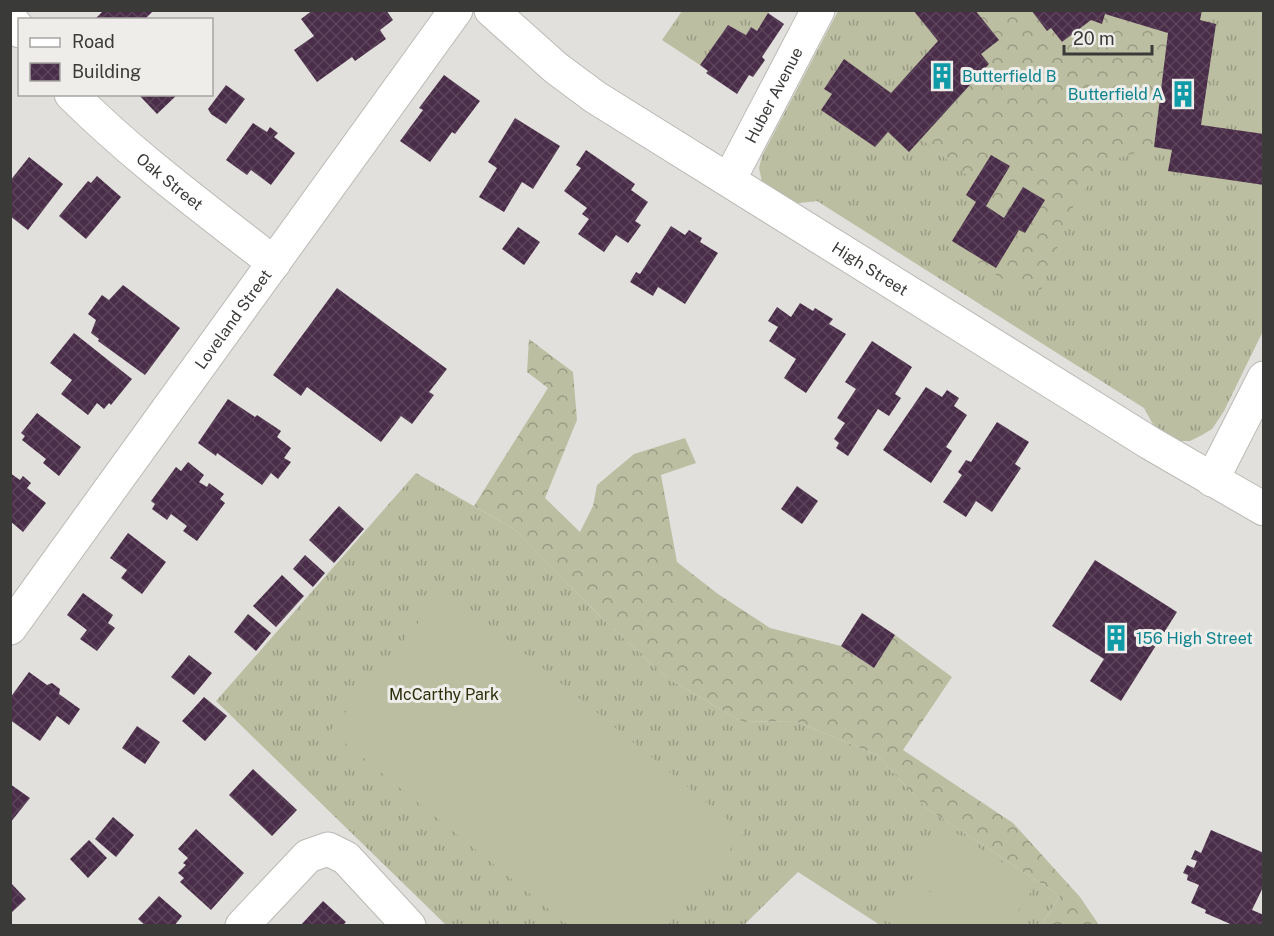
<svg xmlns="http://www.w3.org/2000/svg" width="1274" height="936" font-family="'Public Sans',sans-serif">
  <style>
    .grass { fill: url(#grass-tufts) }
    .forest { fill: url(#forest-crowns) }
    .garden { fill: #bbbea1 }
    .building { fill: url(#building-cross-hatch) }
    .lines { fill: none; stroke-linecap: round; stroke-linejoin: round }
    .minor-casing { stroke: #bab9b5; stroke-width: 35 }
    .minor { stroke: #fff; stroke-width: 33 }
    .labels { text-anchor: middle; stroke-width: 6; stroke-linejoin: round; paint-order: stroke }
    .culture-label { font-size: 16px; fill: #0d838f; stroke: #eeede9; text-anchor: start }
    .street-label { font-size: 16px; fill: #3a3a38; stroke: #eeede9 }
    .park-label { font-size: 16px; fill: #2d2f0b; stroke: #eeede9 }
  </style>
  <defs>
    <pattern id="grass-tufts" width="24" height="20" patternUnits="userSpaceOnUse" patternTransform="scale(1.5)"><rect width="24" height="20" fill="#bbbea1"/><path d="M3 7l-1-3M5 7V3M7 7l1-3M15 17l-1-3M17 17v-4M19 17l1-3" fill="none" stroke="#999b84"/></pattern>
    <pattern id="forest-crowns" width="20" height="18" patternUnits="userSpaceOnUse" patternTransform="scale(1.5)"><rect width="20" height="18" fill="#bbbea1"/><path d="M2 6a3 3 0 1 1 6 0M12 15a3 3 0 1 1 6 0" fill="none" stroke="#999b84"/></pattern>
    <pattern id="building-cross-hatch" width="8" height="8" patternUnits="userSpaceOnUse" patternTransform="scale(1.5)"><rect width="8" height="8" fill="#4a2d48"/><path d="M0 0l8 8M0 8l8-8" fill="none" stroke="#5c445a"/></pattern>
  </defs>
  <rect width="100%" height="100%" fill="#e1e0dc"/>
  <path class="grass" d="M682 11H770L757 31 751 27 746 35 728 25 700 65 662 40Z
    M838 11H1263V331L1224 411 1212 429 1202 435 1190 441H1175L1155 428 1144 408 817 201 791 204 762 182 759 168 762 156Z
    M416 473 514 529 603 619 667 678 743 722 795 721 877 755 925 807 1060 896 1041 925H880L798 872 744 925H446L216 701Z"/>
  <path class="forest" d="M975 11H1031L1047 31 1051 28 1062 42 1091 20 1102 23 1105 14 1168 33 1154 147 1106 162 1074 204 1041 290 1021 291 973 260 977 255 997 267 1019 230 1044 200 1023 187 1004 218 986 206 1010 166 990 155 974 181 921 139 989 64 981 54 999 40Z
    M529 339 573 372 577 420 545 498 580 532 593 506 597 485 634 454 685 438 696 463 661 475 677 562 718 594 770 628 841 646 874 668 895 635 952 677 903 750 1013 823 1080 897 1099 925H1041L1060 896 925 807 877 755 795 721 743 722 667 678 603 619 514 529 474 506 548 388 527 372Z"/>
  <path class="garden" d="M446 589 744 833 668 925H568L330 731Z
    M940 823 1036 884 1009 925H994L909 871Z
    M910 879 982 925H894L884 919Z"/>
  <path class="building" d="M104 10H154L144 20H94Z
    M313 10H322L323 12 326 10H386L393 20 380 30 386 39 355 61 352 57 317 82 294 50 314 36 301 19Z
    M913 10H975L999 40 981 54 989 64 909 152 888 132 875 147 821 110 832 94 824 89 844 59 891 93 938 41Z
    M1031 10H1202L1200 20 1216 24 1201 125 1264 134V185L1168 171 1172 150 1154 147 1168 33 1105 14 1102 24 1091 20 1062 42 1051 28 1047 31Z
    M768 13 784 24 762 57 765 60 753 77 749 75 737 94 706 73 708 71 700 65 728 25 746 35 751 27 757 31Z
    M444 75 480 101 455 134 452 132 430 162 400 141 423 110 419 108Z
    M226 85 245 99 226 124 211 114 208 109Z
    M138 94H178L157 114Z
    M515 118 560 146 533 189 522 182 504 212 479 197 497 168 488 162Z
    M253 123 267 132 270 127 278 133 274 137 295 153 271 185 251 170 247 175 226 160Z
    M586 150 635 184 631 190 648 202 635 221 641 225 628 243 616 235 604 252 578 234 589 219 582 214 587 208 564 191 581 168 576 165Z
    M991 155 1010 166 986 206 1004 218 1023 187 1045 200 1025 233 1019 230 996 268 952 241 976 202 966 195Z
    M29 157 63 184 28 230 10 216V181Z
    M97 176 121 197 86 239 59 216 88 181 91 183Z
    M671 226 685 235 689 230 702 238 700 242 718 253 685 304 658 287 653 296 630 282 636 272 640 274Z
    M518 227 540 242 524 265 502 249Z
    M123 285 180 328 145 375 98 341 99 339 91 333 96 320 88 314 102 295 109 300Z
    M337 288 447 369 429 392 434 395 412 424 401 416 381 442 307 387 301 396 273 375Z
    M800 303 813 311 815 308 833 319 829 324 846 334 806 393 784 378 796 359 769 341 778 327 768 321 777 307 791 317Z
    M74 333 132 379 111 405 109 403 104 409 97 403 88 415 61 394 72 380 50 363Z
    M872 341 912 367 895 394 901 398 889 416 878 409 848 456 836 448 839 443 834 439 845 423 837 418 856 389 845 382Z
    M926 387 942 397 947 390 959 398 954 406 967 415 946 447 952 451 931 483 883 450Z
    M228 399 255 417 257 415 281 431 277 437 291 448 284 458 291 462 278 479 271 473 262 485 217 453 216 456 198 443Z
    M37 413 81 447 59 476 43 463 46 459 22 440 25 436 21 433Z
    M997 422 1029 442 1015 464 1021 468 992 512 976 501 966 517 943 502 962 475 958 472 966 460 971 462Z
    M188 462 204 475 199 482 207 487 209 483 224 494 220 499 225 503 197 541 183 531 187 526 171 514 167 520 152 509 155 504 151 501 176 467 181 471Z
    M10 473 20 480 23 476 31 483 27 488 46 503 23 532 10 521Z
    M797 486 818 501 802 524 781 509Z
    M339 506 364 529 334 563 309 540Z
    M128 533 166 562 142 594 121 578 127 570 110 558Z
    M305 555 325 573 313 587 293 569Z
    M1095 560 1177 612 1121 701 1090 681 1104 659 1052 626Z
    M282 575 304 596 276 627 253 606Z
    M83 593 113 615 108 623 115 628 97 651 80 639 87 630 67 615Z
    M862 613 895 635 874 668 841 646Z
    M248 614 271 633 256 651 234 632Z
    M189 655 212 673 194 695 171 677Z
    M29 672 47 685 52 683 60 689 59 694 80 709 69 725 57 716 40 741 10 720V698Z
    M204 697 227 716 205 741 182 721Z
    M137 726 160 742 145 764 122 748Z
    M253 769 297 810 272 836 229 795Z
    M10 784 30 798 10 823Z
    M113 817 134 835 116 857 95 839Z
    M196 829 244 873 211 910 180 882 184 878 178 873 186 865 183 863 188 858 178 849Z
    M1211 830 1264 853V885L1252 910 1264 915 1263 926H1235L1205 913 1206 910 1191 903 1199 885 1187 880 1188 875 1183 873 1187 865 1194 868 1197 861 1191 859 1195 850 1201 853Z
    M89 840 107 858 88 878 70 859Z
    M10 882 26 899 10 914Z
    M159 896 182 916 174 926H146L138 919Z
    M323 901 346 922 342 926H300Z"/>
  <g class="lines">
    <defs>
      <g id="minor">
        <path id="s1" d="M491 10 556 68 595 97 1150 443 1264 509"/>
        <path d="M10 18 20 31"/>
        <path id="s2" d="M71 94C134 157 205 209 274 263"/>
        <path id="s3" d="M729 180 818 10"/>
        <path d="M1212 480 1264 378"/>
        <path id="s4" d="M10 628 456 10"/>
        <path d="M242 926 308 856 328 849 346 858 409 926"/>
      </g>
    </defs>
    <use href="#minor" class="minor-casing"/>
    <use href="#minor" class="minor"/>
  </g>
  <defs>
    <symbol id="building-bare" viewBox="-9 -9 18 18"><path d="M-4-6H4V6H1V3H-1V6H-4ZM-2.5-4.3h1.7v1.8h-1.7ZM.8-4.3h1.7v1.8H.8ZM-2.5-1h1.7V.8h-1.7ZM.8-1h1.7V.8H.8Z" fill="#0f9aa8" stroke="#eeede9" stroke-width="2.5" paint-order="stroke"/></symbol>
  </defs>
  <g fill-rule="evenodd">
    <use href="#building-bare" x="923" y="57" width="38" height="38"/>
    <use href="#building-bare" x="1164" y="75" width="38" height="38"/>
    <use href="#building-bare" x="1097" y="619" width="38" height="38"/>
  </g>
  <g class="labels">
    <g class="culture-label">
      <text x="962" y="82">Butterfield B</text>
      <text x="1163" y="100" text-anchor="end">Butterfield A</text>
      <text x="1136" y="644">156 High Street</text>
    </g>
    <g class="street-label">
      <text dy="6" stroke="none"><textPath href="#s3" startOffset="96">Huber Avenue</textPath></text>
      <text dy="6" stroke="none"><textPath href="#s2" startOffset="132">Oak Street</textPath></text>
      <text dy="6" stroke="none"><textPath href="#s1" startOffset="460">High Street</textPath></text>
      <text dy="6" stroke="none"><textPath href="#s4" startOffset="381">Loveland Street</textPath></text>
    </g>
    <g class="park-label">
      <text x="444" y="700">McCarthy Park</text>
    </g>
  </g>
  <rect width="1274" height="936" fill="none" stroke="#3a3a38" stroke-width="24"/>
  <rect x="18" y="18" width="195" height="78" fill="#eeede9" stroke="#a6a5a2" stroke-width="1.5"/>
  <rect x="30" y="38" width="30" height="9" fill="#ffffff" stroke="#a6a5a2" stroke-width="1.5"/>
  <text x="72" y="48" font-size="18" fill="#3a3a38">Road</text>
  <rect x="30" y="63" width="30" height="18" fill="url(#building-cross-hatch)" stroke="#a6a5a2" stroke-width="1.5"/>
  <text x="72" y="78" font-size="18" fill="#3a3a38">Building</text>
  <path d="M1064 45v9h88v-9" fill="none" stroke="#3a3a38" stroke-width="3"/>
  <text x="1073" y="45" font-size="18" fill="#3a3a38" stroke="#eeede9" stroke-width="4.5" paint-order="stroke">20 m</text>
</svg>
